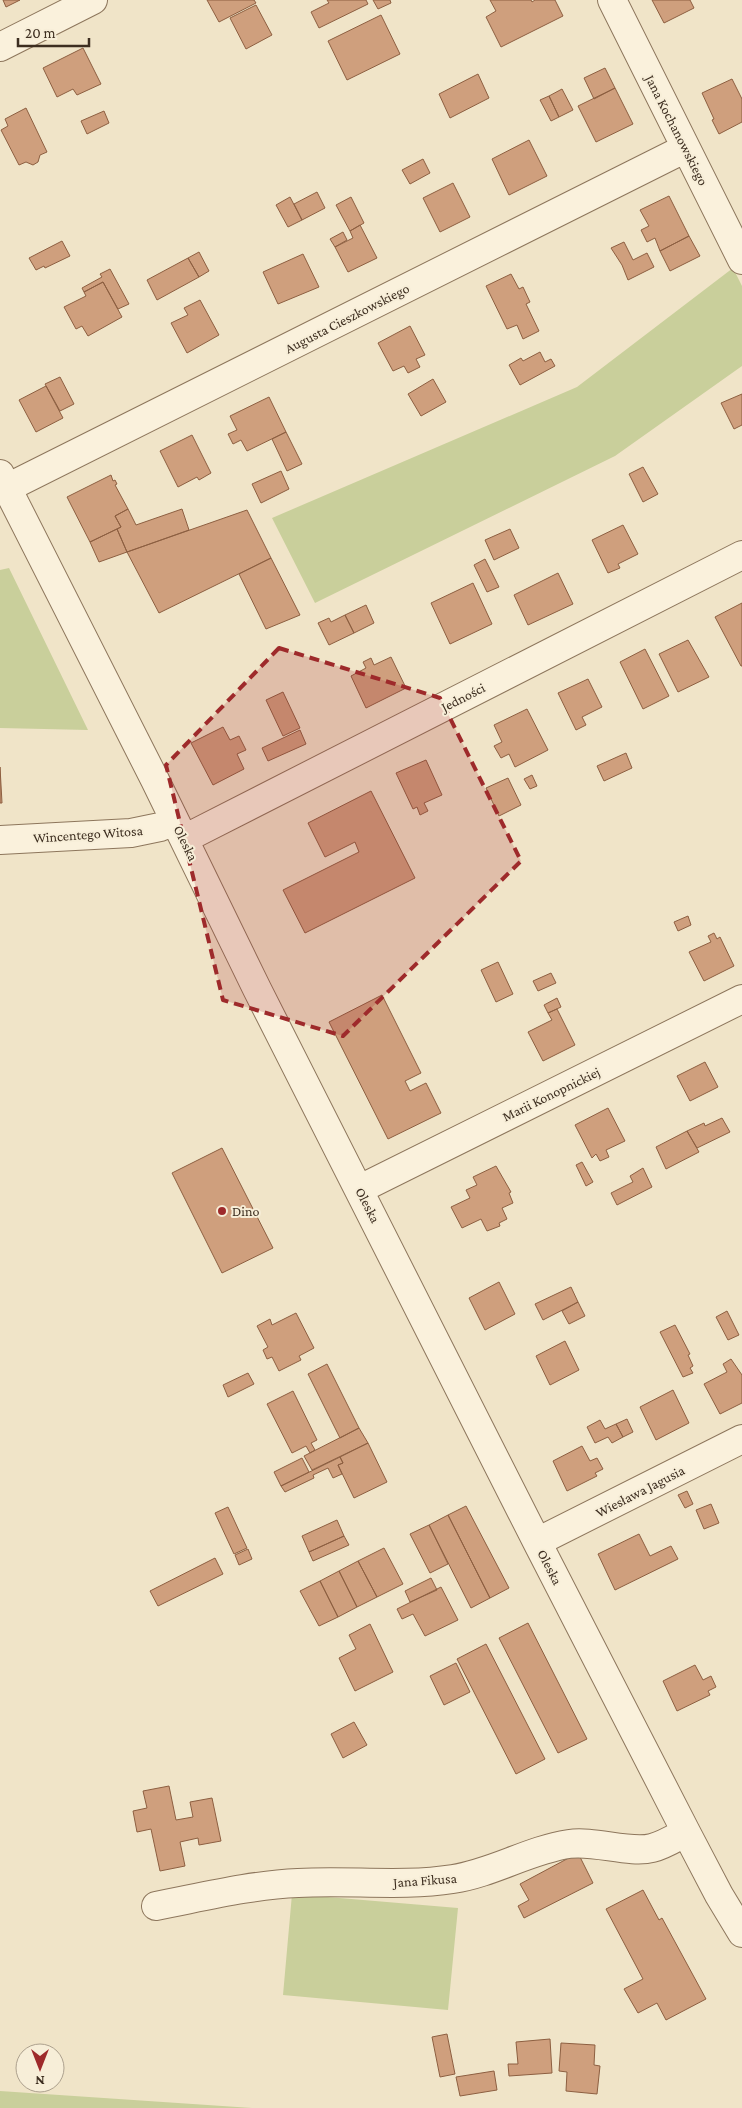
<svg xmlns="http://www.w3.org/2000/svg" width="742" height="2108" font-family="'Crimson Pro',serif">
  <style>
    .green { fill: #c9cf9b }
    .building { fill: #cf9f7d; stroke: #8d5f41 }
    .lines { fill: none; stroke-linecap: round; stroke-linejoin: round }
    .minor-casing { stroke: #8d765c; stroke-width: 30 }
    .minor { stroke: #faf1dc; stroke-width: 28 }
    .marked { fill: #9e2a2b; fill-opacity: 0.2; stroke: #9e2a2b; stroke-width: 4; stroke-dasharray: 10 6; stroke-linejoin: round }
    .poi-dot { fill: #9e2a2b; stroke: #f7eed8; stroke-width: 2 }
    .labels { text-anchor: middle; stroke-width: 4; stroke-linejoin: round; paint-order: stroke }
    .street-label { font-size: 14px; fill: #3d2e20; stroke: #f7eed8 }
    .poi-label { font-size: 14px; fill: #3d2e20; stroke: #f7eed8; text-anchor: start }
  </style>
  <rect width="100%" height="100%" fill="#f0e4c8"/>
  <path class="green" d="M733 268 742 286V366L615 456 315 603 272 518 577 387Z
    M9 568 88 730 0 728V570Z
    M292 1894 458 1908 448 2010 283 1995Z
    M0 2091 252 2108H0Z"/>
  <path class="building" d="M3 0H20L6 7Z
    M207 0H254L256 3 219 22Z
    M327 0H366L368 4 319 28 311 12 329 3Z
    M373 0H390L391 3 378 9Z
    M490 0H531L532 2 535 0H555L563 16 501 47 486 17 496 11Z
    M652 0H690L694 8 664 23Z
    M256 5 272 35 246 49 230 18Z
    M381 15 400 54 347 80 328 41Z
    M83 48 101 84 77 95 73 89 57 97 43 68Z
    M605 68 615 88 594 99 584 78Z
    M478 74 489 98 450 118 439 94Z
    M732 79 742 99V122L719 134 712 120 714 119 702 93Z
    M615 88 633 124 596 142 578 106Z
    M562 89 573 110 559 117 549 96Z
    M549 96 559 117 551 121 540 100Z
    M26 108 47 152 40 155 38 162 33 165 26 162 19 165 1 130 8 126 5 119Z
    M104 111 109 123 87 134 81 121Z
    M529 140 547 176 509 195 492 159Z
    M423 159 430 173 410 184 402 170Z
    M453 183 470 217 440 232 423 198Z
    M317 192 325 208 302 220 294 204Z
    M669 196 689 236 660 251 655 238 647 242 641 230 649 226 640 210Z
    M290 197 302 220 288 227 276 205Z
    M351 197 364 223 350 231 336 205Z
    M360 225 377 258 348 272 335 247 353 238 350 231Z
    M343 232 347 240 335 247 330 239Z
    M689 236 700 256 670 271 660 251Z
    M62 241 70 256 45 268 44 266 36 270 29 258Z
    M624 242 633 260 647 253 654 267 628 280 622 265 611 248Z
    M199 252 209 271 199 277 188 258Z
    M303 254 319 287 278 304 263 272Z
    M188 258 199 277 157 300 147 280Z
    M110 269 129 304 118 309 103 282 84 292 82 288 102 277 100 274Z
    M511 274 519 289 523 287 530 302 526 304 539 331 523 339 517 325 507 329 486 286Z
    M103 282 122 317 88 336 82 326 76 329 64 307 86 296 84 292Z
    M200 300 219 335 187 353 171 323 188 315 184 308Z
    M410 326 425 355 416 359 420 367 408 373 404 366 393 371 378 343Z
    M540 352 545 362 551 359 555 366 520 385 509 365 521 358 523 361Z
    M60 377 74 404 60 411 45 384Z
    M433 379 446 402 421 416 408 394Z
    M46 386 63 418 36 432 19 400Z
    M742 394V425L734 429 721 403Z
    M269 397 286 432 247 451 241 440 233 444 228 434 237 430 230 416Z
    M286 432 302 464 287 471 272 439Z
    M192 435 211 473 199 480 197 477 178 487 160 451Z
    M643 467 658 494 643 502 629 474Z
    M281 471 289 489 261 503 252 484Z
    M111 475 113 481 115 480 117 484 115 485 128 509 115 516 121 527 90 542 67 497Z
    M128 509 136 525 182 509 189 530 127 552 117 529 121 527 115 516Z
    M247 510 271 558 159 613 127 552Z
    M623 525 638 554 618 564 620 568 608 573 592 540Z
    M117 529 127 552 99 562 90 542Z
    M510 529 519 548 494 560 485 540Z
    M271 558 300 615 266 629 239 574Z
    M485 559 499 587 487 592 474 565Z
    M558 573 573 604 528 625 514 595Z
    M473 583 492 624 450 644 431 603Z
    M742 603V666H741L715 617Z
    M366 605 374 623 354 633 345 615Z
    M345 615 354 633 329 645 318 623 329 618 331 622Z
    M688 640 709 677 678 692 659 654Z
    M645 649 669 696 643 709 620 662Z
    M391 657 406 688 366 708 351 676 366 668 363 662 371 658 374 665Z
    M588 679 602 707 582 717 586 725 576 730 558 693Z
    M283 692 300 728 283 736 266 700Z
    M527 709 548 750 515 767 509 754 501 758 494 746 502 742 494 725Z
    M223 727 230 740 239 736 246 750 237 754 244 769 213 785 191 743Z
    M300 730 306 744 268 761 262 748Z
    M626 753 632 768 604 781 597 766Z
    M426 760 442 795 424 803 428 811 420 815 417 807 413 809 396 773Z
    M0 767 2 803H0Z
    M532 775 537 786 530 789 524 779Z
    M508 778 521 805 499 816 486 788Z
    M371 791 415 878 305 933 283 890 359 852 355 842 325 857 308 823Z
    M688 916 691 925 678 931 674 922Z
    M714 933 717 939 720 937 734 966 704 981 689 952 711 942 708 936Z
    M498 962 513 994 496 1002 481 970Z
    M551 973 556 983 538 991 533 981Z
    M382 995 421 1073 405 1081 410 1091 426 1083 441 1113 388 1139 329 1022Z
    M557 998 561 1007 548 1013 544 1005Z
    M557 1009 575 1045 543 1061 528 1032 552 1020 548 1013Z
    M705 1062 718 1087 690 1101 677 1076Z
    M608 1108 625 1141 606 1150 609 1157 600 1161 596 1154 592 1158 575 1125Z
    M722 1118 730 1132 697 1148 687 1131 704 1123 705 1126Z
    M687 1131 699 1152 666 1169 656 1147Z
    M222 1148 273 1248 222 1273 172 1173Z
    M582 1162 593 1182 586 1186 576 1165Z
    M496 1166 511 1192 509 1193 513 1203 502 1208 507 1219 499 1223 500 1226 487 1231 481 1219 462 1228 451 1207 470 1198 466 1190 477 1185 473 1177Z
    M643 1168 652 1187 617 1205 611 1193 633 1182 630 1176Z
    M499 1282 515 1314 485 1330 469 1298Z
    M571 1287 578 1302 543 1320 535 1304Z
    M578 1302 585 1316 569 1324 562 1311Z
    M727 1311 739 1335 728 1340 716 1317Z
    M296 1313 314 1348 299 1356 301 1360 279 1371 272 1357 267 1359 263 1350 268 1347 257 1326 270 1319 272 1325Z
    M675 1325 690 1354 688 1355 693 1366 690 1368 693 1373 683 1377 660 1332Z
    M565 1341 579 1370 550 1385 536 1356Z
    M731 1359 742 1375V1403L720 1414 704 1384 727 1372 723 1364Z
    M327 1364 359 1428 340 1438 308 1374Z
    M248 1373 254 1384 228 1397 223 1385Z
    M673 1390 689 1423 656 1440 640 1407Z
    M293 1391 317 1440 311 1443 315 1450 310 1453 306 1446 292 1453 267 1404Z
    M627 1419 633 1432 623 1437 616 1424Z
    M600 1420 605 1429 616 1424 623 1437 612 1443 608 1437 595 1443 587 1427Z
    M359 1428 368 1443 312 1470 304 1456Z
    M368 1443 387 1482 354 1498 338 1465 343 1463 340 1457Z
    M582 1446 590 1461 597 1458 603 1469 595 1473 597 1476 567 1491 553 1461Z
    M340 1457 343 1463 338 1465 342 1474 333 1478 328 1468 313 1475 314 1478 285 1492 281 1486Z
    M302 1458 309 1472 281 1486 274 1472Z
    M687 1491 693 1504 685 1508 678 1495Z
    M711 1504 719 1523 704 1529 696 1510Z
    M466 1506 509 1588 490 1598 448 1515Z
    M228 1507 247 1548 234 1554 215 1513Z
    M448 1515 490 1598 471 1608 429 1525Z
    M337 1520 344 1536 309 1552 302 1536Z
    M429 1525 448 1564 430 1573 410 1534Z
    M639 1534 650 1556 671 1546 678 1559 615 1590 598 1554Z
    M344 1536 349 1545 313 1561 309 1552Z
    M384 1548 403 1584 377 1597 358 1561Z
    M248 1549 252 1559 239 1565 235 1555Z
    M215 1558 223 1574 158 1606 150 1591Z
    M358 1561 377 1597 357 1607 339 1571Z
    M339 1571 357 1607 338 1617 320 1581Z
    M431 1578 437 1590 410 1602 405 1591Z
    M320 1581 338 1617 319 1626 300 1591Z
    M441 1587 458 1620 425 1636 413 1614 402 1619 397 1609Z
    M528 1623 587 1739 558 1753 499 1638Z
    M370 1624 393 1672 355 1691 339 1658 356 1649 349 1635Z
    M486 1644 545 1759 516 1774 457 1659Z
    M456 1663 470 1692 444 1705 430 1676Z
    M695 1665 703 1680 711 1676 716 1687 708 1691 710 1695 677 1711 663 1681Z
    M354 1722 367 1745 343 1758 331 1734Z
    M169 1786 176 1820 193 1817 190 1802 212 1798 221 1841 199 1845 198 1838 180 1842 185 1866 160 1871 151 1829 137 1832 133 1811 147 1808 143 1791Z
    M578 1853 593 1883 524 1918 518 1906 529 1900 520 1884Z
    M643 1890 659 1920 662 1918 706 1999 666 2020 657 2003 638 2013 624 1989 643 1979 606 1909Z
    M447 2034 455 2074 440 2077 432 2037Z
    M550 2039 552 2073 509 2076 508 2064H518L516 2042Z
    M561 2043 595 2045 594 2065 600 2066 597 2094 566 2091 567 2072 559 2071Z
    M494 2071 497 2090 460 2096 456 2077Z"/>
  <g class="lines">
    <defs>
      <path id="minor" d="M612 0 742 260
        M0 47 93 0
        M0 474 155 780 257 989 537 1542 686 1832 719 1895 742 1933
        M7 488 686 148
        M184 839 742 555
        M0 840 131 833 160 827 175 821
        M360 1189 742 999
        M537 1542 742 1439
        M156 1906C203 1897 250 1885 298 1883 350 1880 402 1887 453 1879 493 1873 529 1850 569 1844 594 1840 630 1854 652 1848 664 1845 675 1838 686 1832"/>
    </defs>
    <use href="#minor" class="minor-casing"/>
    <use href="#minor" class="minor"/>
  </g>
  <path class="marked" d="M279 648 440 698 521 861 343 1036 223 1000 166 765Z"/>
  <circle class="poi-dot" cx="222" cy="1211" r="5"/>
  <g class="labels">
    <g class="street-label">
      <text transform="translate(677 130) rotate(63)" y="5">Jana Kochanowskiego</text>
      <text transform="translate(347 318) rotate(-27)" y="5">Augusta Cieszkowskiego</text>
      <text transform="translate(463 697) rotate(-27)" y="5">Jedności</text>
      <text transform="translate(88 834) rotate(-4)" y="5">Wincentego Witosa</text>
      <text transform="translate(186 843) rotate(64)" y="5">Oleska</text>
      <text transform="translate(551 1094) rotate(-26)" y="5">Marii Konopnickiej</text>
      <text transform="translate(368 1205) rotate(63)" y="5">Oleska</text>
      <text transform="translate(640 1491) rotate(-27)" y="5">Wiesława Jagusia</text>
      <text transform="translate(550 1567) rotate(63)" y="5">Oleska</text>
      <text transform="translate(425 1880) rotate(-4)" y="5">Jana Fikusa</text>
    </g>
    <g class="poi-label">
      <text x="232" y="1216">Dino</text>
    </g>
  </g>
  <g transform="translate(40 2068) rotate(180)"><circle r="24" fill="#f7eed8" stroke="#ada18e"/>
  <path d="M0-4L9 19L0 12L-9 19Z" fill="#9e2a2b"/>
  <text y="-8" font-size="14" font-weight="bold" text-anchor="middle" fill="#3d2e20">N</text>
  </g>
  <path d="M18 38v8h71v-8" fill="none" stroke="#3d2e20" stroke-width="2.5"/>
  <text x="25" y="38" font-size="15" fill="#3d2e20" stroke="#f7eed8" stroke-width="4" paint-order="stroke">20 m</text>
</svg>
